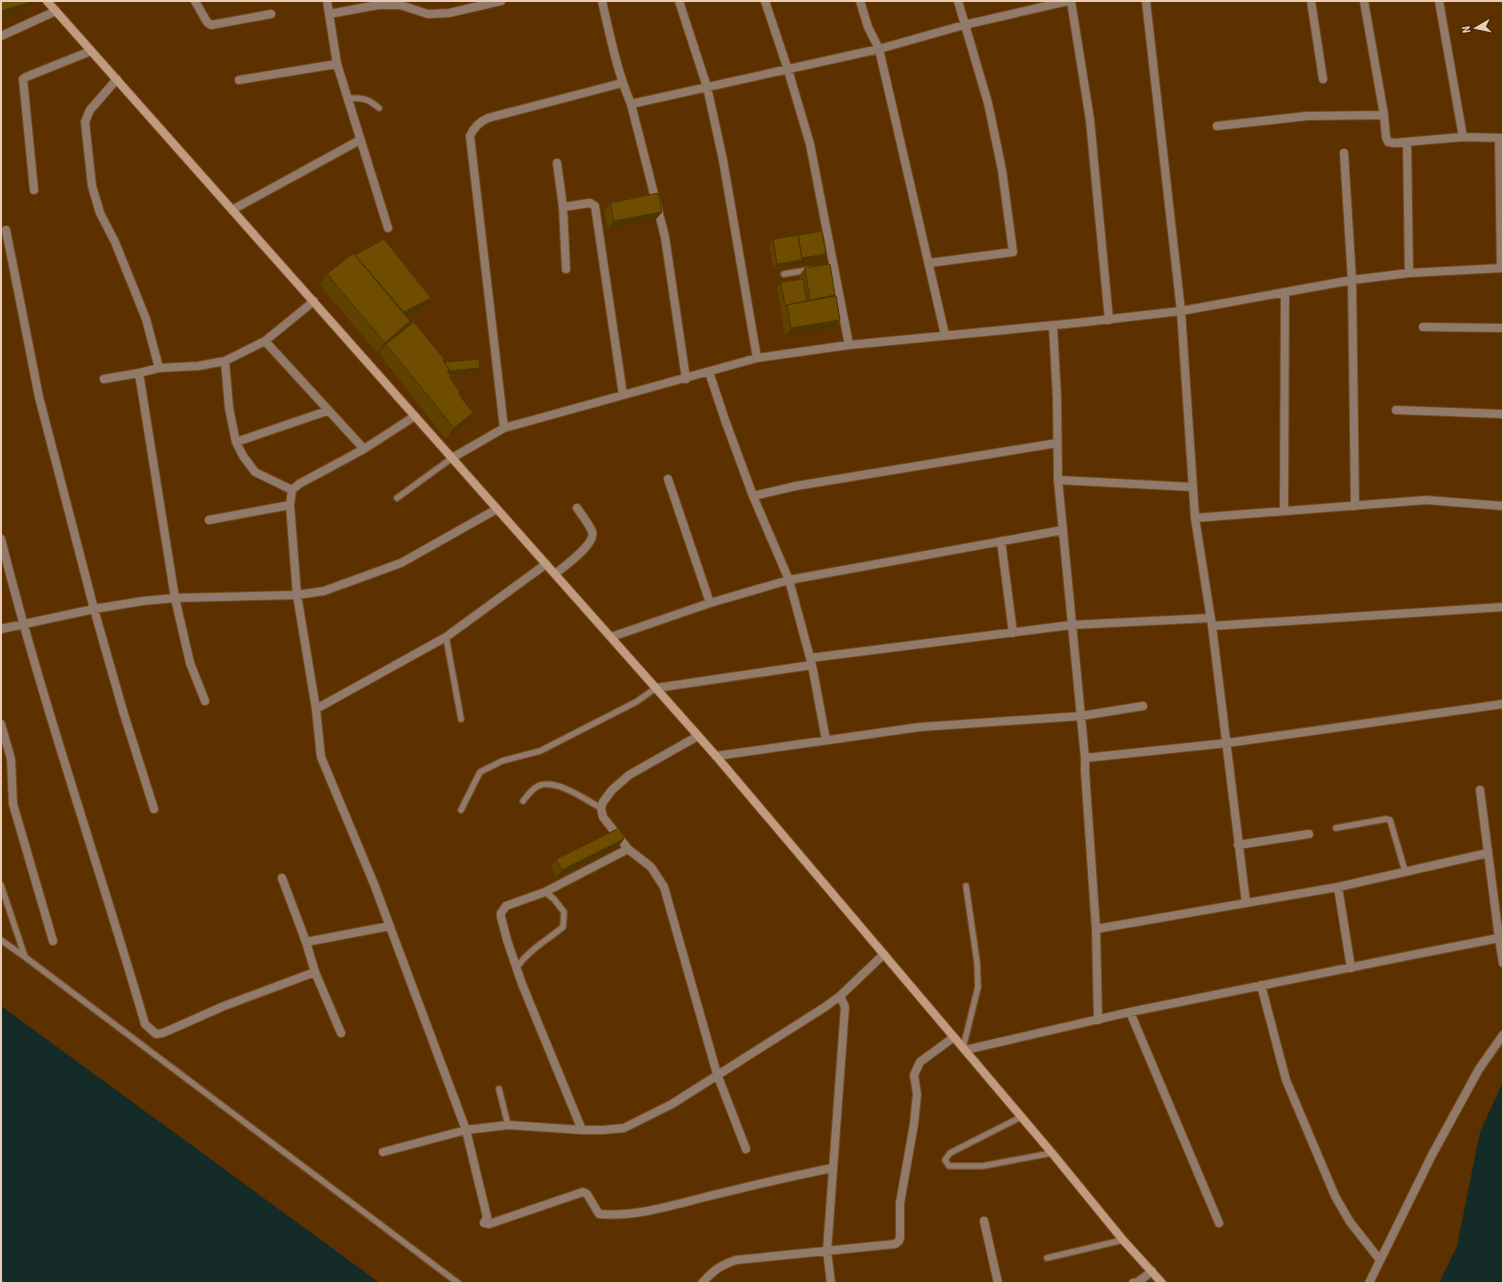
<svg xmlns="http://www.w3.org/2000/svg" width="1504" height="1284" font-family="'Roboto Condensed',sans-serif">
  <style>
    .water { fill: #142b27 }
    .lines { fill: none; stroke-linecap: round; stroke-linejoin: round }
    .lane-casing { stroke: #764c21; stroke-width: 8 }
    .street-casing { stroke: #764c21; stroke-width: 10 }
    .secondary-casing { stroke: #764c21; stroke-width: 10 }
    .lane { stroke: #917a69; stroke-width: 5.5 }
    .street { stroke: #917a69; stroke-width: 8 }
    .secondary { stroke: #c09b7f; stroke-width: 8 }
    .wall { fill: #5f4100 }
    .shaded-wall { fill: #4d3500 }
    .building { fill: #6e4c00; stroke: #4d3500 }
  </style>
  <rect width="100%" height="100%" fill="#5d3000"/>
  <path class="water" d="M1 1006 380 1283H7L1 1279Z
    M1503 1082V1283H1439L1457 1246 1480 1132Z"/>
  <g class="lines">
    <defs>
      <path id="lane" d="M347 98C363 98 367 98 379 108
        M784 274 809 270
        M397 498 452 458
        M446 637 461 719
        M523 801C527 796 532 789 538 786 556 778 586 800 601 808
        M461 810 480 772 502 761 540 751 636 702 656 688
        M1336 828 1386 819 1390 820 1405 871
        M1 885 25 957 458 1283
        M1 940 25 957
        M517 967C529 950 547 940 563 927L564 912 554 899 545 892
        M963 1048 978 987 977 962 966 886
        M499 1089 508 1125
        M1021 1117 950 1153 945 1160 949 1166H983L1052 1153
        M1047 1258 1123 1240"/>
      <path id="street" d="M195 1 207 22 211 25 271 14
        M327 1 337 64 388 228
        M602 1C610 36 617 71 631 104L665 237 686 379
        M679 1 707 87 723 160 757 358
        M765 1 788 70 810 144 849 345
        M860 1 868 27 879 49 945 335
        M1071 1 1090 120 1109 320
        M1146 1 1181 311 1195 518 1212 626 1246 903
        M1311 1 1323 79
        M1364 1 1384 115 1386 137 1388 142 1394 143 1463 137 1503 138
        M1439 1 1463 137
        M329 14 378 5H400L428 14 449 13 501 1
        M1 36 56 11
        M117 79 90 110 85 122 92 186 100 213 115 242 146 319 159 368
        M239 80 337 64
        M631 104 879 49 964 25 1068 1
        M1217 126 1307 116 1384 115
        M1499 138 1501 268
        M1407 142 1409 273
        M1344 153 1352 280 1355 506
        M557 163 563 207 566 269
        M34 190 23 79 26 77 91 51
        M563 207 590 203 595 206 623 395
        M232 210 360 140
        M6 230 39 397 94 609 123 711 154 809
        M929 263 1013 252 1002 170 988 103 958 1
        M1053 326 1057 398 1058 480 1085 758V771L1096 929 1098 1020
        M1423 327 1503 328
        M265 341 364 449
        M225 361 229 408 236 442 243 456 255 472 292 490
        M709 372 725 420 753 496 789 580 812 665 826 740
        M139 373 175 598 190 663 205 701
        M104 379 139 373 159 368 198 366 225 361 265 341 314 301
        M1396 410 1503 414
        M415 416 364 449 299 484 292 490 290 505 297 595 316 709 321 757 374 884 466 1130 487 1217 484 1223 489 1224 583 1192 587 1194 599 1214C635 1217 670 1206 705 1197 747 1187 790 1176 833 1168
        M504 428 470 136C474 127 479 122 488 118L622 83
        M236 442 327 411
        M452 458 504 428 757 358 849 345 1076 323 1181 311 1352 280 1409 273 1503 268
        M668 479 710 603
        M1058 480 1192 487
        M753 496 796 486 1057 443
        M1284 511 1285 292
        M1195 518 1426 500 1503 506
        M209 520 290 505
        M1 539C42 703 98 862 145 1024L156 1034 163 1033 224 1006 315 972 306 942
        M1001 541 1013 633
        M555 574C564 566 597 544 592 531 588 523 582 515 577 508
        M1212 626 1503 607
        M1 629 94 609 143 601 175 598 297 595 324 591 401 563 497 509
        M611 637 710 603 789 580 1063 530
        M810 658 1071 625 1211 618
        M656 688 812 665
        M316 709 446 637 546 564
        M1 724 11 759 13 804 53 941
        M698 736 629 775 612 790 603 802 601 808 603 817 628 849 651 867 664 887 717 1074 746 1149
        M716 756 920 727 1081 716 1143 706
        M1085 758 1227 743 1503 704
        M1480 790 1499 938 1503 963
        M1238 845 1309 834
        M282 878 306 942 390 926
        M1338 887 1351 968
        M1096 929 1338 887 1488 853
        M315 972 341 1033
        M1261 985 1286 1080 1335 1196 1350 1222 1380 1260
        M1130 1012 1219 1223
        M965 1050 1130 1012 1417 954 1499 938
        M582 1130 522 984 507 940 501 917V913L506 906 545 892 628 849
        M383 1152 466 1130 508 1125 582 1130H603L624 1128 672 1104 825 1007 840 996 884 954
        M984 1221 998 1283
        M702 1283C714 1270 719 1266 736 1260L895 1244 899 1241 900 1237V1203L914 1124 917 1094 914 1075 920 1062 954 1037
        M831 1283 827 1251 845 1007 840 996
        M1133 1283 1138 1282 1152 1271
        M1369 1283 1432 1155 1479 1069 1503 1035"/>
      <path id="secondary" d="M47 1 716 756 1052 1153 1123 1240 1162 1283"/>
    </defs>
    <use href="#lane" class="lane-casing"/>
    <use href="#street" class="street-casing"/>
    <use href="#secondary" class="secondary-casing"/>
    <use href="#lane" class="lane"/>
    <use href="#street" class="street"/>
    <use href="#secondary" class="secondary"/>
  </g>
  <path class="wall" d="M610 203 662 212 656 219 608 229 604 211Z
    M798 235 823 259 799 263 798 265 773 269 769 245 773 239 798 236Z
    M355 255 431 298 425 306 406 316 410 321 405 328 445 360 443 362H445L480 368 476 373 451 376 450 378 466 423 446 439 379 354 382 349 377 353 320 285 327 274Z
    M805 268 835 296 834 328 785 336 781 313 782 311H781L777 288 781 282 800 279 799 276Z
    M624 839 618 847 556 878 551 867 556 859Z"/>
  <path class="shaded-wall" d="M34 1 28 9 1 18V11Z
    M662 212 656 219 608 229 614 221Z
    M826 254 823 259 799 263 798 265 773 269 777 264 801 260 802 258Z
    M835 295 830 303 804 307 810 300Z
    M431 298 425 306 398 320 404 312Z
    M840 320 834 328 785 336 791 328Z
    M410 321 403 332 386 344 382 349 377 353 385 343Z
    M480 368 476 373 444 376 445 371 449 369Z
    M473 413 466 423 446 439 454 428Z
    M624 839 618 847 556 878 562 870Z"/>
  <path class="building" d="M1 1H34L1 11Z
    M658 193 662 212 614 221 610 203Z
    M822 231 826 254 802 258 798 235Z
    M798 235 802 260 777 264 773 239Z
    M384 239 431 298 404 312 355 255Z
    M353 253 410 321 385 343 327 274Z
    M830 264 835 295 810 300 805 268Z
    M803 279 807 301 787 305 785 306 781 282Z
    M836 296 840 320 791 328 787 305Z
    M414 322 445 360 443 361 449 369 447 371 451 376 450 378 459 391 460 396 473 413 454 428 386 344Z
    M479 359 480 368 448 371 449 369 445 363V362Z
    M619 828 624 839 562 870 556 859Z"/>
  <rect width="1504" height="1284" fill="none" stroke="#e9cdb8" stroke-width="4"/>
  <g transform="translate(1476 28) rotate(261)" stroke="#4c2908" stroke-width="3" paint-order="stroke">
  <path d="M0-3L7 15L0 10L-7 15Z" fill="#e9cdb8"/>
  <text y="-6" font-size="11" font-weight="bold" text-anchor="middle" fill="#e9cdb8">N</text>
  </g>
</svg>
